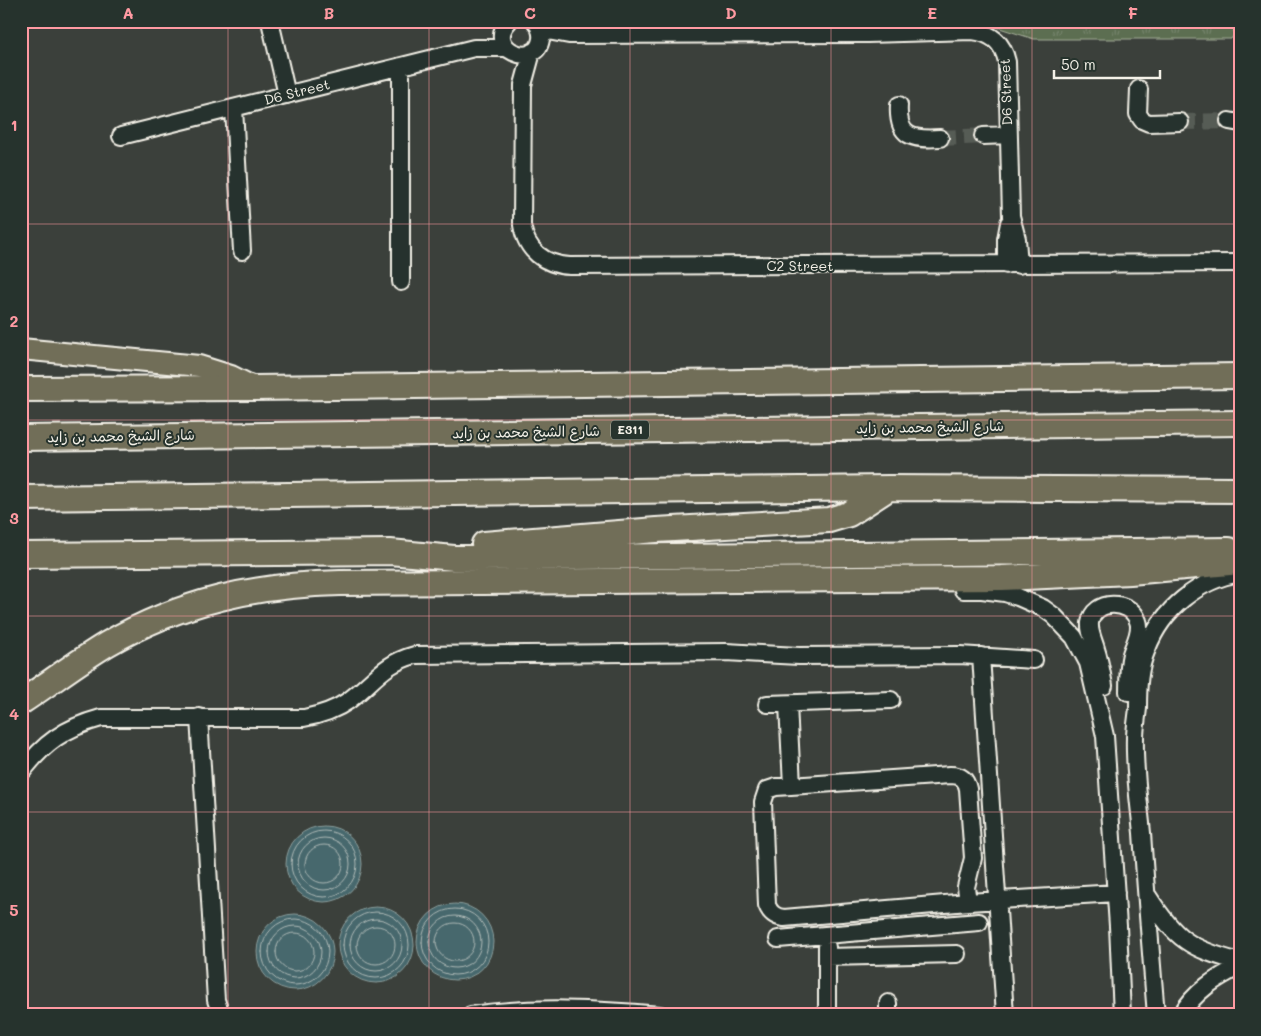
<svg xmlns="http://www.w3.org/2000/svg" width="1261" height="1036" font-family="Mali,'Playpen Sans Arabic',sans-serif">
  <style>
    .park { fill: url(#park-tufts); stroke: #a8b09c }
    .water { fill: #47686d; stroke: #8c9f9e }
    .lines { fill: none; stroke-linecap: round; stroke-linejoin: round }
    .shore { stroke: #afbab7; stroke-width: 1 }
    .minor-tunnel { stroke: #575b55; stroke-width: 16; stroke-dasharray: 16 8; stroke-linecap: butt }
    .minor-casing { stroke: #f4f1e8; stroke-width: 20 }
    .major-casing { stroke: #f4f1e8; stroke-width: 24 }
    .highway-casing { stroke: #f4f1e8; stroke-width: 28 }
    .minor { stroke: #26332d; stroke-width: 16 }
    .major { stroke: #716e59; stroke-width: 20 }
    .highway { stroke: #716e59; stroke-width: 24 }
    .grid { fill: none; stroke: #ff9aa2; stroke-width: 1; stroke-opacity: 0.55 }
    .labels { text-anchor: middle; stroke-width: 4; stroke-linejoin: round; paint-order: stroke }
    .shield { fill: #26332d; stroke: #b6b8b0; stroke-width: 1 }
    .shield-label { font-size: 12px; font-weight: bold; fill: #f4f1e8 }
    .street-label { font-size: 14px; fill: #f4f1e8; stroke: #26332d }
    .neatline { fill: none; stroke: #ff9aa2; stroke-width: 2 }
    .grid-label { font-size: 16px; text-anchor: middle; font-weight: bold; fill: #ff9aa2 }
  </style>
  <defs>
    <pattern id="park-tufts" width="24" height="20" patternUnits="userSpaceOnUse" patternTransform="scale(1.25)"><rect width="24" height="20" fill="#5c6e51"/><path d="M3 7l-1-3M5 7V3M7 7l1-3M15 17l-1-3M17 17v-4M19 17l1-3" fill="none" stroke="#74836a"/></pattern>
  </defs>
  <rect width="100%" height="100%" fill="#3b403b"/>
  <filter id="ink" filterUnits="userSpaceOnUse"><feTurbulence type="fractalNoise" baseFrequency=".02" numOctaves="2"/><feDisplacementMap in="SourceGraphic" scale="10" xChannelSelector="R" yChannelSelector="G"/><feConvolveMatrix kernelMatrix="1 2 1 2 8 2 1 2 1" color-interpolation-filters="sRGB"/></filter>
  <g filter="url(#ink)">
    <path class="park" d="M882 21H1237L1235 33 1231 39H1034L987 24Z"/>
    <path class="water" d="M286 864a38 38 0 1 1 76 0a38 38 0 1 1-76 0Z
      M417 942a38 38 0 1 1 76 0a38 38 0 1 1-76 0Z
      M338 945a38 38 0 1 1 76 0a38 38 0 1 1-76 0Z
      M257 952a38 38 0 1 1 76 0a38 38 0 1 1-76 0Z"/>
    <g class="lines">
      <path class="shore" d="M291 864a33 33 0 1 1 66 0a33 33 0 1 1-66 0Z
        M298 864a26 26 0 1 1 52 0a26 26 0 1 1-52 0Z
        M305 864a19 19 0 1 1 38 0a19 19 0 1 1-38 0Z
        M422 942a33 33 0 1 1 66 0a33 33 0 1 1-66 0Z
        M343 945a33 33 0 1 1 66 0a33 33 0 1 1-66 0Z
        M429 942a26 26 0 1 1 52 0a26 26 0 1 1-52 0Z
        M350 945a26 26 0 1 1 52 0a26 26 0 1 1-52 0Z
        M262 952a33 33 0 1 1 66 0a33 33 0 1 1-66 0Z
        M436 942a19 19 0 1 1 38 0a19 19 0 1 1-38 0Z
        M269 952a26 26 0 1 1 52 0a26 26 0 1 1-52 0Z
        M357 945a19 19 0 1 1 38 0a19 19 0 1 1-38 0Z
        M276 952a19 19 0 1 1 38 0a19 19 0 1 1-38 0Z"/>
      <path class="minor-tunnel" d="M1180 122 1229 121
        M940 138 983 136"/>
      <defs>
        <path id="minor" d="M270 21 287 95
          M509 21C483 48 536 71 541 39 542 32 539 26 535 21
          M537 24 553 32 569 35 867 34 972 31C992 33 1003 43 1007 62L1011 216 1017 239 1019 265
          M532 52 523 85 522 225C526 250 544 265 570 266L1240 263
          M401 66V282
          M1139 89 1138 114 1142 120 1149 123 1180 122
          M899 105C897 137 912 140 940 138
          M234 108 242 251
          M1229 121 1240 123
          M121 136 474 48H507
          M983 136 1008 135
          M1006 265V239L1009 223
          M963 590H982L1005 593 1018 597 1043 608 1054 616 1074 637 1088 663 1105 736 1118 926 1122 1015
          M981 656 1005 1015
          M1104 686C1102 674 1100 661 1096 649 1094 641 1089 632 1090 623 1093 599 1131 599 1138 621 1142 631 1134 644 1131 654 1128 666 1128 679 1128 692
          M767 704 891 700
          M788 704 792 786
          M199 717 216 1000 221 1015
          M21 773C44 743 64 728 101 718H304C320 715 334 711 348 701 374 682 382 664 415 655L726 652 799 656 960 655 1034 660
          M950 775C961 775 966 779 968 789L973 858 966 887 968 902 784 918C775 917 770 913 767 905L763 802 767 790 776 787Z
          M1148 896C1176 940 1190 949 1240 962
          M968 902 1116 893
          M778 939 979 922
          M827 947V1015
          M827 957 957 954
          M888 1003V1015
          M471 1015C533 1006 597 1009 660 1015
          M1156 1015C1151 954 1146 894 1142 833 1139 802 1134 770 1135 738 1135 728 1137 718 1138 708 1138 687 1139 668 1147 649 1162 609 1198 580 1240 573
          M1181 1015C1195 991 1216 978 1240 966"/>
        <path id="major" d="M21 349 199 366 231 376 255 388"/>
        <path id="highway" d="M21 389 255 388 1240 376
          M21 438 1240 423
          M21 498 889 488 1240 490
          M484 544 656 530 829 520 849 514 889 488
          M21 555 390 552 454 558H480L1229 550
          M21 702C50 683 77 662 107 644 181 601 256 585 340 583L1002 578 1130 572 1240 562"/>
      </defs>
      <use href="#minor" class="minor-casing"/>
      <use href="#major" class="major-casing"/>
      <use href="#highway" class="highway-casing"/>
      <use href="#minor" class="minor"/>
      <use href="#major" class="major"/>
      <use href="#highway" class="highway"/>
    </g>
  </g>
  <path class="grid" d="M228 21V1015M429 21V1015M630 21V1015M831 21V1015M1032 21V1015M21 224H1240M21 420H1240M21 616H1240M21 812H1240"/>
  <g class="labels">
    <rect class="shield" x="611" y="420.5" width="38" height="19" rx="4"/>
    <g class="shield-label">
      <text x="630" y="434">E311</text>
    </g>
    <g class="street-label">
      <text transform="translate(297 92) rotate(-14)" y="5">D6 Street</text>
      <text transform="translate(1006 92) rotate(-92)" y="5">D6 Street</text>
      <text x="800" y="271">C2 Street</text>
      <text transform="translate(930 427) rotate(-1)" y="5">شارع الشيخ محمد بن زايد</text>
      <text transform="translate(526 432) rotate(-1)" y="5">شارع الشيخ محمد بن زايد</text>
      <text transform="translate(121 436) rotate(-1)" y="5">شارع الشيخ محمد بن زايد</text>
    </g>
  </g>
  <rect width="1261" height="1036" fill="none" stroke="#26332d" stroke-width="55"/>
  <path d="M1054 70v8h106v-8" fill="none" stroke="#f4f1e8" stroke-width="2.5"/>
  <text x="1061" y="70" font-size="15" fill="#f4f1e8" stroke="#26332d" stroke-width="4" paint-order="stroke">50 m</text>
  <rect x="28" y="28" width="1206" height="980" class="neatline"/>
  <g class="grid-label">
    <text x="128" y="19">A</text>
    <text x="329" y="19">B</text>
    <text x="530" y="19">C</text>
    <text x="731" y="19">D</text>
    <text x="932" y="19">E</text>
    <text x="1133" y="19">F</text>
    <text x="14" y="131">1</text>
    <text x="14" y="327">2</text>
    <text x="14" y="524">3</text>
    <text x="14" y="720">4</text>
    <text x="14" y="916">5</text>
  </g>
</svg>
